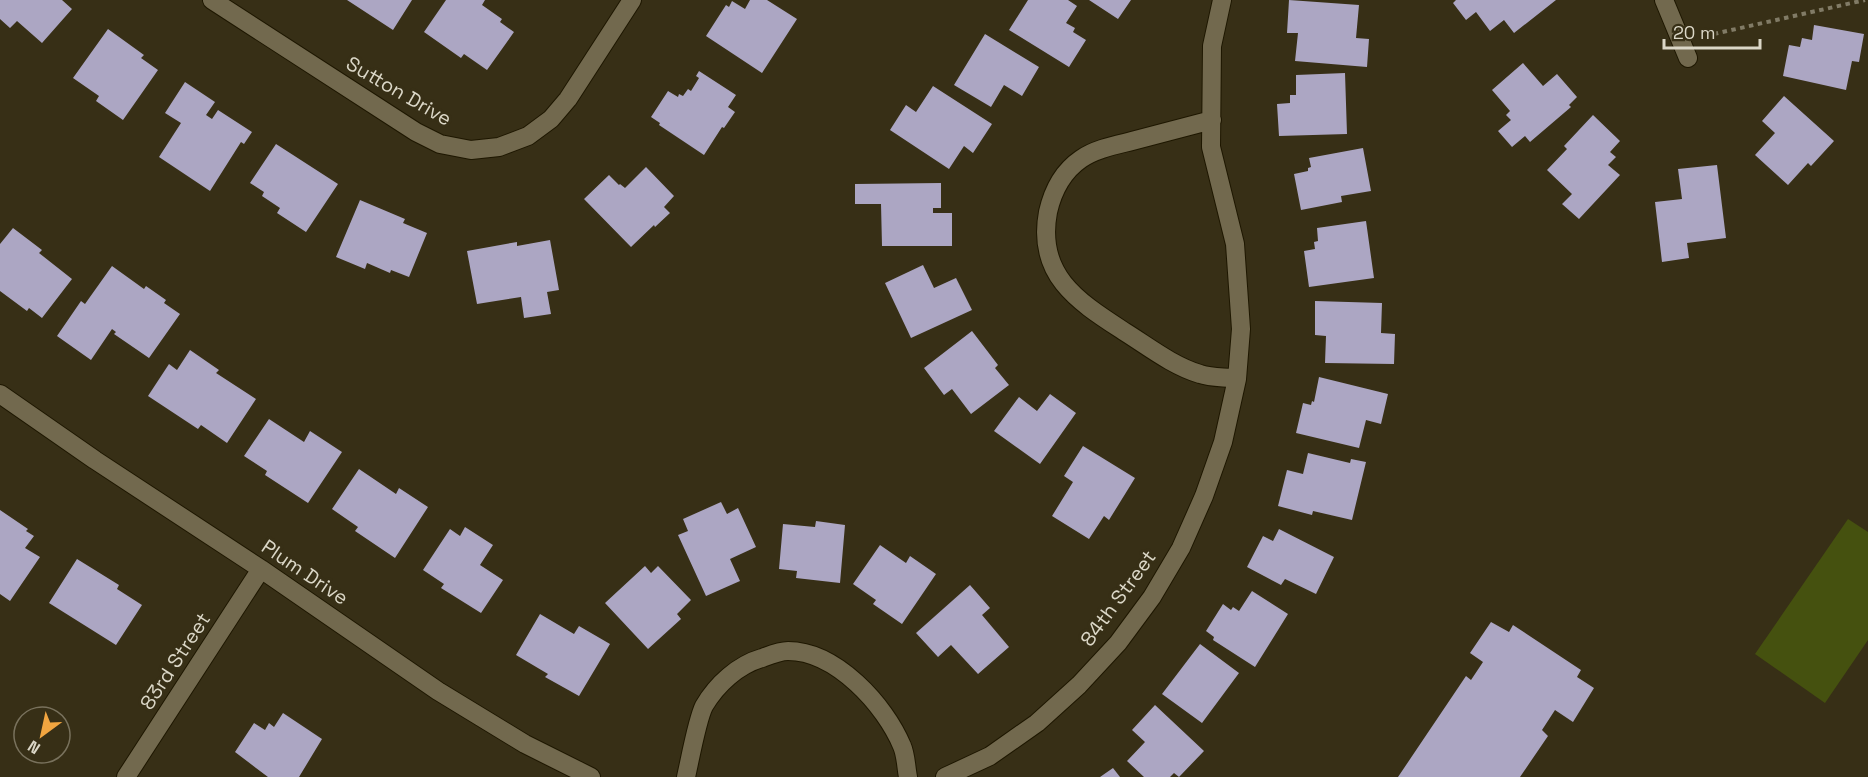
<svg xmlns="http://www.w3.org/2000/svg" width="1868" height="777" font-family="'Space Grotesk',sans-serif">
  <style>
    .green { fill: #45510f }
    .building { fill: #aca6c3 }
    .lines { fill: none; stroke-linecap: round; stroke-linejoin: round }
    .minor-casing { stroke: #1e1700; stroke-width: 20 }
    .path { stroke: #817b66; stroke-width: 4; stroke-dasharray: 4.5 4.5; stroke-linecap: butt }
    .minor { stroke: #72694e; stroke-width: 18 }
    .labels { text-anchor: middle; stroke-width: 6; stroke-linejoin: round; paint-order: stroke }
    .street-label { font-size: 20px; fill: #dbd7c7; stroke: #372f16 }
  </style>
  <rect width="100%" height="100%" fill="#372f16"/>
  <path class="green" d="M1848 519 1868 532V640L1825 703 1755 654Z"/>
  <path class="building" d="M0 0H62L72 9 42 43 17 21 10 28 0 19Z
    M347 0H412L393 30Z
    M446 0H485L482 5 502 19 500 22 514 32 487 70 464 54 461 58 424 32Z
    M750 0H767L797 19 762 73 706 36 726 5 729 7 732 1 745 9Z
    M1028 0H1068L1077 6 1066 23 1075 28 1073 32 1086 40 1069 67 1009 30Z
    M1089 0H1131L1118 19Z
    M1289 0 1359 5 1356 38 1369 39 1367 67 1295 61 1298 33H1287Z
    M1456 0H1556L1514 33 1504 20 1490 31 1476 12 1466 20 1453 3Z
    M1814 25 1864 34 1859 62 1852 61 1846 90 1783 76 1789 45 1800 47 1802 38 1812 40Z
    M108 29 144 55 141 58 158 70 123 120 96 101 99 96 73 78Z
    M985 34 1039 67 1022 96 1004 85 991 107 954 85Z
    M1523 63 1543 86 1557 74 1577 97 1569 105 1571 107 1530 142 1525 136 1512 147 1498 131 1511 120 1506 115 1510 111 1492 90Z
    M699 71 736 95 728 107 735 112 724 128 722 127 704 155 659 125 660 123 651 117 668 91 678 97 679 94 683 96 688 89 691 91 699 78 696 76Z
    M1345 73 1347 134 1279 136 1277 104 1290 103V95H1296V75Z
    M185 82 215 102 206 115 212 119 218 110 252 132 244 144 241 142 210 191 159 157 181 123 165 113Z
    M933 86 992 124 973 153 964 146 949 169 890 130 906 105 916 112Z
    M1784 96 1834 141 1811 166 1808 163 1788 185 1755 155 1775 133 1762 121Z
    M1593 115 1620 141 1610 152 1616 157 1608 165 1620 175 1579 219 1562 204 1572 194 1547 170 1567 149 1564 146Z
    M276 144 338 184 306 232 277 213 280 208 262 196 264 192 250 183Z
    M1363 148 1371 191 1341 196 1342 202 1301 210 1294 174 1308 171V168L1311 167 1309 158Z
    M1717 165 1726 238 1687 243 1689 258 1662 262 1655 202 1682 199 1678 169Z
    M646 167 674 196 664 207 670 213 655 227 654 225 631 247 584 199 609 175 619 185 620 184 625 188Z
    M941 183V208H933V213H952V246H882L881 204H855V184Z
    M360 200 405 219 403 223 427 233 409 277 391 270 390 273 367 263 365 269 336 257Z
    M1366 221 1374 278 1309 287 1304 251 1315 249 1314 242 1318 241 1317 228Z
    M13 228 42 250 39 253 72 279 42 318 29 308 27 311 0 291V244Z
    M550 240 559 290 547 292 551 314 524 318 521 297 477 304 467 251 517 242V246Z
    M923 265 934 288 956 278 972 310 911 338 885 283Z
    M112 266 144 289 146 286 166 300 164 303 180 314 149 358 114 334 116 332 112 329 91 360 57 336 81 301 85 304Z
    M1315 301 1382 303 1381 333 1395 334 1394 364 1325 363 1326 336 1315 335Z
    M972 331 998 365 995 368 1009 385 971 414 952 389 944 395 924 368Z
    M190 350 219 370 216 373 256 399 227 443 201 425 198 429 148 396 169 364 177 370Z
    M1319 377 1388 394 1381 424 1366 420 1359 448 1296 433 1303 403 1311 405 1312 401 1314 402Z
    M1050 394 1076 413 1040 464 994 431 1019 397 1037 411Z
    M269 419 304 442 310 431 342 452 308 503 265 475 267 471 244 456Z
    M1083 446 1135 478 1109 520 1104 516 1089 539 1052 516 1073 482 1064 476Z
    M1308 453 1350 463 1351 459 1366 462 1352 520 1313 511 1312 515 1278 506 1287 470 1303 474Z
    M359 469 396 494 399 488 428 507 395 558 355 531 358 527 332 509Z
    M721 502 727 514 738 508 756 547 730 559 740 581 706 596 678 535 688 531 683 519Z
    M0 510 28 529 26 531 34 536 25 548 40 557 10 601 0 594Z
    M816 521 845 525 840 583 796 578 797 571 779 569 783 524 815 527Z
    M465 527 493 545 480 565 503 580 481 613 441 588 444 584 423 570 450 529 460 536Z
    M1279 529 1334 557 1316 594 1285 579 1281 585 1247 567 1263 536 1273 541Z
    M880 545 906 563 910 556 936 574 902 624 873 604 876 600 853 584Z
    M77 559 119 585 117 589 142 605 116 645 49 603Z
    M645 566 651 573 658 566 691 600 677 614 681 619 648 649 605 603Z
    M970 585 990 608 982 615 1009 647 978 674 951 645 938 657 916 633Z
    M1252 591 1288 614 1255 667 1213 640 1214 637 1206 631 1223 604 1231 610 1233 607 1239 611Z
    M540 614 574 634 579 626 610 644 579 696 545 677 548 674 516 655Z
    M1491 622 1509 632 1513 625 1581 670 1577 677 1594 688 1573 722 1555 710 1542 730 1548 736 1520 777H1398L1466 676 1471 680 1483 662 1470 653Z
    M1200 644 1239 673 1202 723 1162 694Z
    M1155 705 1204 751 1179 777 1174 773 1170 777H1144L1127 761 1145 742 1132 730Z
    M283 713 322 739 299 777H268L235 752 254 723 265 730 269 723 274 727Z
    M1113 768 1120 777H1100Z"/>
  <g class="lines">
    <defs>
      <path id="minor" d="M212 0 416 132 440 144 471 150 499 147 528 136 551 119 568 99 632 0
        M1664 0 1688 58
        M1212 120C1185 127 1159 134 1132 141 1116 145 1095 149 1081 159 1062 172 1053 190 1048 212 1036 276 1079 302 1125 332 1149 347 1173 366 1200 374 1212 378 1225 377 1237 379
        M0 394 95 460 261 569 438 691 525 744 591 777
        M126 777 261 569
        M686 777C690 760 697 720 704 706 717 684 738 665 762 658 770 655 780 651 788 651 836 651 885 705 902 746 906 755 906 767 908 777
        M945 777 990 756 1037 723 1079 685 1118 643 1152 597 1181 548 1204 496 1223 442 1237 379 1241 329 1235 244 1211 147 1212 46 1222 0"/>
    </defs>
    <use href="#minor" class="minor-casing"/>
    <path class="path" d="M1705 36 1865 0"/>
    <use href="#minor" class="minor"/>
  </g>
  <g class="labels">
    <g class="street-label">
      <text transform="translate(399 91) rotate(30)" y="7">Sutton Drive</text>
      <text transform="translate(305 572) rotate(34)" y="7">Plum Drive</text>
      <text transform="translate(1118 598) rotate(-54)" y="7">84th Street</text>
      <text transform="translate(175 661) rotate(-57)" y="7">83rd Street</text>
    </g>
  </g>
  <g transform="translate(42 735) rotate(213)"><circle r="28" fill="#372f16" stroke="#79725d" stroke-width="1.5"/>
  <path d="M0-4.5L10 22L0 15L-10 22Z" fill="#f1a540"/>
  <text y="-9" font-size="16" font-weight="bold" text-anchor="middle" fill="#dbd7c7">N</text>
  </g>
  <path d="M1664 39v9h96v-9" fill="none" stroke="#dbd7c7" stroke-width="3"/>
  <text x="1673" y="39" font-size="18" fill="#dbd7c7" stroke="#372f16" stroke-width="4.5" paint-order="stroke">20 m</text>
</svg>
